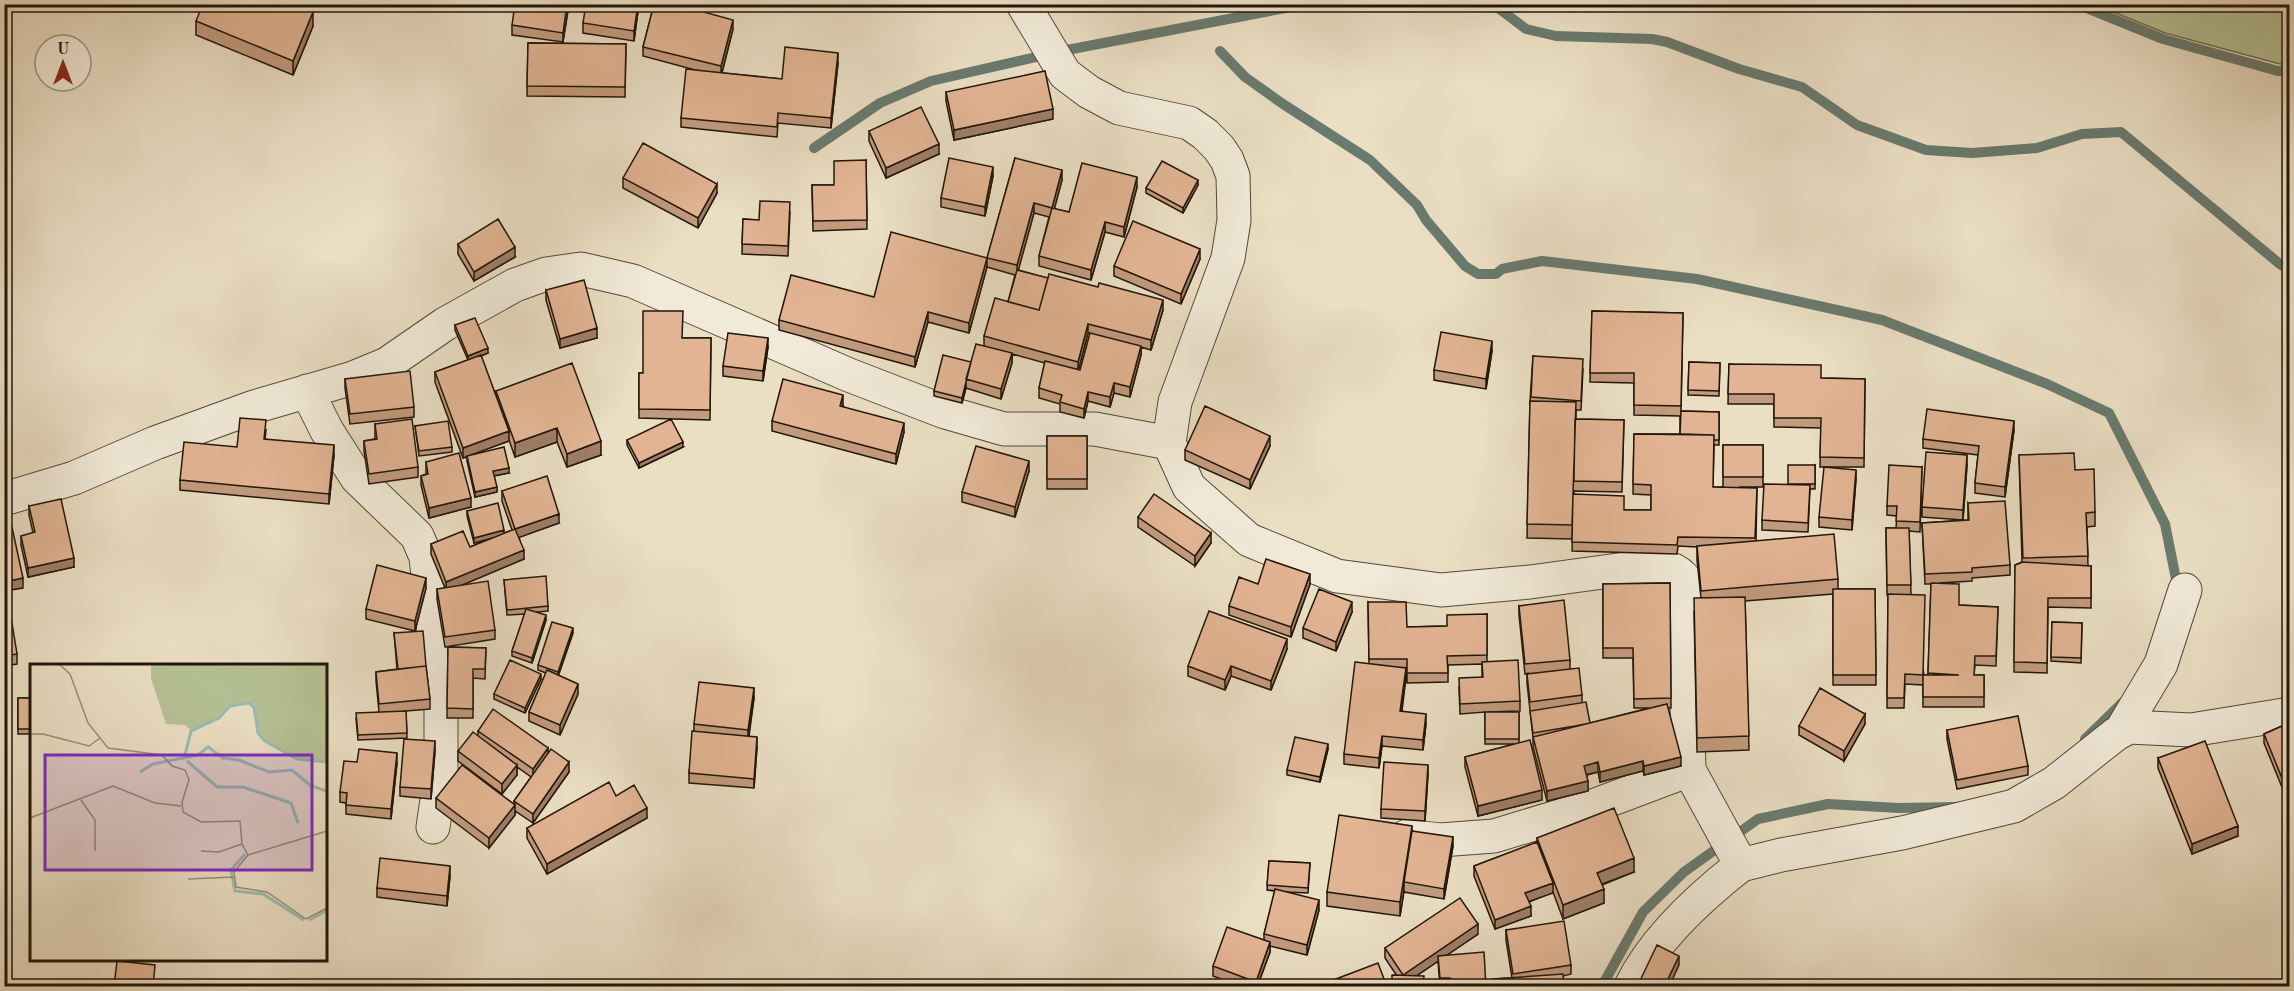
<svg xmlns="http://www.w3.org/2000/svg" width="2294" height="991" font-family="'Old Standard TT',serif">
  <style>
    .green { fill: #b5c195; stroke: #6c6c50; stroke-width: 1.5 }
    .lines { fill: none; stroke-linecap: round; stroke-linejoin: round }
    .stream { stroke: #697a6e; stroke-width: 10 }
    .minor-casing { stroke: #544838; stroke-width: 35 }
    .minor { stroke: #f1ead8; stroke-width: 33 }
    .wall { fill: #c29b7e; stroke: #22160a; stroke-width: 1.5; fill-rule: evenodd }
    .shaded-wall { fill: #9e7e67; stroke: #22160a; stroke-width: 1.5 }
    .building { fill: #e2b493; stroke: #22160a; stroke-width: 1.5 }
    .inset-river { fill: none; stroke: #98bcb1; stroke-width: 3 }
    .inset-road { fill: none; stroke: #9a8e79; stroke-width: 1.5 }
    .view { fill: #7b2cbf; fill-opacity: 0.15; stroke: #7b2cbf; stroke-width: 3 }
    .inset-edge { fill: none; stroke: #22160a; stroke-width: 3 }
  </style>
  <rect width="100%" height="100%" fill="#eadec3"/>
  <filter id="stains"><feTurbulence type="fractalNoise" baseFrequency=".00333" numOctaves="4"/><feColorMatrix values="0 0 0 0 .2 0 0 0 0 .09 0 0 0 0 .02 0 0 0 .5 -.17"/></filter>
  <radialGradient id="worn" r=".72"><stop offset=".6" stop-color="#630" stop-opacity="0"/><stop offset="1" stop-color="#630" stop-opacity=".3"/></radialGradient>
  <path class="green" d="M2096 5H2289V64H2280L2165 33Z"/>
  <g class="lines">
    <path class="stream" d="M1493 4 1526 29 1556 36 1652 39 1667 42 1739 69 1802 87 1857 125 1926 150 1972 153 2037 148 2082 134 2121 132 2281 265 2290 268
      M2077 4 2163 39 2278 71H2290
      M1220 51 1245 77 1283 104 1370 160 1417 205 1426 220 1465 266 1478 274H1496L1502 269 1542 261 1697 279 1882 320 2047 384 2109 413 2165 524 2176 579 2173 590
      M814 148 880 103 931 81 1067 50 1306 4
      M2085 739 2123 702
      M1602 986 1643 912 1684 872 1758 819 1828 804 1899 808 1955 807"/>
    <defs>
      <path id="minor" d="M1023 4 1065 74 1089 92 1119 108 1189 123 1205 134 1219 148 1227 160 1233 176 1234 220 1228 258 1175 402 1169 443 1189 487 1249 540 1337 576 1441 590 1530 582 1647 566C1662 566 1672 566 1683 577L1689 770 1741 865 1781 855 1902 833 2014 806 2054 783 2116 734 2129 727 2191 730 2290 714
        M307 391 327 431 357 478 417 536 426 557 441 703V773L433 827
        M4 499 74 478 155 443 254 407 353 378 387 364 445 324 515 285 546 274 581 269 633 281 849 375 945 412 1004 429H1095L1169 443
        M2121 731 2161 664 2185 590
        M1407 836 1440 840 1494 836 1596 805 1689 770
        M1631 986C1654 939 1700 897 1741 865"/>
    </defs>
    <use href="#minor" class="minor-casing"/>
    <use href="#minor" class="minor"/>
  </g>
  <path class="wall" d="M569 4 563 42 512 35V25Z
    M639 4 634 41 583 33V23Z
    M654 4H697L696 10 733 29 722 73 782 79 838 63 831 128 778 123 777 137 681 127V118L699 71 643 56V47Z
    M196 21 313 26 293 75 196 35Z
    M528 43 626 44 625 97 527 96Z
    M946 92 1053 119 954 140 946 101Z
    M869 131 939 154 886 178 869 141Z
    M1015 158 1062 180 1054 209 1069 212 1137 187 1124 237 1105 232 1091 280 1039 266V256L1049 217 1034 213 1018 270 1163 310 1151 350 1141 347V355L1130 397 1114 393 1110 407 1088 401 1084 418 1060 412V404L1039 398V388L1045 363 1012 354V363L1001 399 966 388 962 403 934 396V391L971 362 984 346V336L1008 302 1015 275 987 267 969 333 928 322 915 367 779 330V320L874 297 987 258ZM1088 333 1090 334 1080 370 1078 369Z
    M866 160 867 229 813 231 812 185H834Z
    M993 176 985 216 941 207V198Z
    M623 178 717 193 698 228 623 188Z
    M1198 185 1183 213 1146 193V188Z
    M790 212 788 256 742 254 743 219 759 220Z
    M458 244 515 257 474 281 458 254Z
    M1200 259 1181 304 1114 276V266Z
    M546 290 597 338 560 348 546 300Z
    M1592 311 1683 313 1681 411 1719 412V445H1714L1713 487H1723V445H1763V487H1739L1757 488 1756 541 1838 579V589H1875L1876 685H1833V594L1745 601 1749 750 1697 752 1694 612 1701 598 1697 560V547L1678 546 1677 554 1572 551 1573 520 1572 539 1527 538 1530 401 1533 356 1583 369 1581 410H1576V419L1624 420 1622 492 1574 491V494L1624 510H1651V495L1633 494 1634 434H1680V416L1634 415V383L1590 382Z
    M455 325 488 353 481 356 496 396V391L601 455 567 467 557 442 515 457 509 440V441L473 454 509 473 494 476 497 492 475 497 467 461V457L463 458 435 382V372L468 360 455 330Z
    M682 338H711L710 420 639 418V373H643Z
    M768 347 763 381 723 376V366Z
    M1492 351 1486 389 1434 380V370Z
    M1689 362 1720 363 1719 396 1688 395Z
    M1729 364 1821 378 1865 379 1864 467H1820L1821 428 1774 427V404H1728Z
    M345 379 414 407V417L350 424 345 388Z
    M843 405V407L904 432 896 464 772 431V421Z
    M375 424 418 467V477L369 484 364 451V441L375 439Z
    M415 426 452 447V452L419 456Z
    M266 430 265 439 334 455 329 504 180 490V480Z
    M2014 430 2005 497 1975 493V483L1978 455 1923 448V439Z
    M1047 436H1087V489H1047Z
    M627 440 683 447 639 468 627 445Z
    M1270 446 1250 489 1185 460V450Z
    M2019 455 2075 470 2095 512V526L2087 527 2088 566H2091V608L2048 607 2047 673 2014 672 2015 565 2022 562Z
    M426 462 471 507 429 518 421 485V476L426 474Z
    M1815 465V489H1810L1808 532 1762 530V520L1788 485Z
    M1967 465 1963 520 1922 517V507Z
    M1922 467 1920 532 1909 531 1911 594 1924 675H1928L1931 584H1925L1922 523 1968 520V503L2010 565V575L1972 578V581L1940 583 1959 605 1998 607 1996 666 1975 665 1974 675H1984V707H1923V685L1905 684 1904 708H1887L1888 595H1887L1886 528H1896L1897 516 1887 515V506Z
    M1029 471 1015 517 962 502V492Z
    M1856 479 1852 530 1819 527V517Z
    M502 491 559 523 519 537 524 559 461 585 495 630V639L445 647 437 599V589L445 588 431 554V544L470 547 492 538 474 543 467 516V511L504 533 512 530 502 501Z
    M29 506 74 567 28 577 21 545V536L33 533 29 515Z
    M1138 517 1211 543 1195 566 1138 527Z
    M504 580 548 606V611L537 612 546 620 532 663 512 656V651L525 614 507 615Z
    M1670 583 1671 708H1668L1681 766 1644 775 1643 771 1600 782 1598 772 1587 775 1588 791 1547 801 1533 747V738L1527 683V674L1529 673 1525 674 1519 615V606L1570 660V669L1582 695V703L1590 723 1649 708H1634L1633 658H1603V584Z
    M1258 584H1310L1291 637 1229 615V606Z
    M426 588 415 631 366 619V609Z
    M4 598 17 654V664L4 666Z
    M1368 602 1407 627 1447 626 1487 614V662L1520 701V711L1488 712H1519V743L1542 800 1478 816 1465 767V757L1514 744H1485V712L1460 714 1459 687 1482 677V664L1448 665V682L1407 683V668H1406V677L1402 711 1426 724 1423 750 1382 746 1379 768 1344 764V754L1369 663Z
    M1352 612 1336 651 1303 638V628Z
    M2052 622 2082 623 2081 663 2051 661Z
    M394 633 426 666 430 699V709L406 711 407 738 358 740 356 718 379 712 376 681V672L397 669Z
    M573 633 558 675 578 694 560 735 529 721V712L546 673 538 670V665Z
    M448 647 486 648 485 679 473 678V718H447Z
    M1287 649 1271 690 1231 676 1225 690 1188 676V666Z
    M541 679 525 713 494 699V694Z
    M18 698H32V734H18Z
    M754 698 749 736 757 747 754 788 689 783V773L694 731V724Z
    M2289 723 2286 797 2264 743V734Z
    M1865 724 1844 761 1799 735V726Z
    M1947 730 2028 766V775L1957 789 1947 739Z
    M478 731 548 752 569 772 533 823 515 811V815L489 848 436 808V798L514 805V801L531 777 517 767V775L502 794 458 761V751L478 735Z
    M1328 749 1320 782 1287 775V770Z
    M435 751 431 799 400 796V787Z
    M2158 758 2238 836 2192 854 2158 768Z
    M357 762 397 763 391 819 346 814V803L340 802V792Z
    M1428 774 1425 821 1381 818V809Z
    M616 796 647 818 547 874 527 838V828Z
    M1412 831 1453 846 1444 899 1404 892V891L1400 916 1327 906V892Z
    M1537 838 1634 872 1602 885 1604 903 1563 919 1553 892 1529 902 1531 916 1495 929 1474 876V866L1537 842Z
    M1269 861 1310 863 1308 893 1285 892 1319 910 1307 955 1270 946V952L1257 987H1242L1213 976V966L1264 940V934L1275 891 1267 890Z
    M450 876 447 906 377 897V888Z
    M1506 930 1571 965V974L1563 976 1564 987H1493V979L1512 978 1506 940Z
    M1478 934 1446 955 1486 987H1440L1438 961 1416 976H1397L1385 958V948Z"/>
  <path class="shaded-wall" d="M567 4H569L563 42V33Z
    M638 4H639L634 41V31Z
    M313 12V26L293 75V61Z
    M733 20V29L721 76V66Z
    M838 53V63L831 128V118Z
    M1053 109V119L954 140V130Z
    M939 144V154L886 178V168Z
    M993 167V176L985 216V207Z
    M1062 170V180L1052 218V208Z
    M1137 177V187L1124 237V227Z
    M1198 180V185L1183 213V208Z
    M717 184V193L698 228V218Z
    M1034 203V213L1017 275V265Z
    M1105 222V232L1091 280V270Z
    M515 247V257L474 281V272Z
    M1200 249V259L1181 304V294Z
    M987 258V267L969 333V323Z
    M1163 300V310L1151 350V340Z
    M928 312V322L915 367V357Z
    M1088 324V333L1078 372V362Z
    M597 328V338L560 348V339Z
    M768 338V347L763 381V371Z
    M1492 341V351L1486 389V379Z
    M1141 346V355L1130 397V387Z
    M488 348V353L468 361V356Z
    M1012 353V363L1001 399V389Z
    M966 383V388L962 403V398Z
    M1114 383V393L1110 407V397Z
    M1088 392V401L1084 418V409Z
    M843 395V405L840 416V406Z
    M2014 421V430L2005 497V487Z
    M904 423V432L896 464V454Z
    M557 428V442L515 457V443Z
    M509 431V441L463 458V448Z
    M1270 436V446L1250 489V480Z
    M601 441V455L567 467V454Z
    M683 442V447L639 468V463Z
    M334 445V455L329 504V494Z
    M1967 455V465L1963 520V510Z
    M1029 461V471L1015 517V507Z
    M509 468V473L493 476V471Z
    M1856 470V479L1852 530V520Z
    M497 487V492L475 497V492Z
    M471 498V507L429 518V508Z
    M559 514V523L515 539V529Z
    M504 530V535L474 543V538Z
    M1211 533V543L1195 566V556Z
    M524 550V559L446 592V582Z
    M74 558V567L28 577V568Z
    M1310 574V584L1291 637V627Z
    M23 578V588L4 591V582Z
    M426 578V588L415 631V621Z
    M1352 602V612L1336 651V642Z
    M546 615V620L532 663V658Z
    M573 628V633L558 677V672Z
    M1287 639V649L1271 690V681Z
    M1231 666V676L1225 690V680Z
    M1406 668V677L1400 721V711Z
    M541 674V679L525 713V708Z
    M578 684V694L560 735V725Z
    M754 688V698L748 740V730Z
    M1426 714V724L1423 750V740Z
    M1865 714V724L1844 761V751Z
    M1382 736V746L1379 768V758Z
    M757 737V747L754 788V779Z
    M435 741V751L431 799V789Z
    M1328 744V749L1320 782V777Z
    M548 748V757L533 779V769Z
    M397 753V763L391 819V809Z
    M1681 757V766L1644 775V766Z
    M1643 761V771L1600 782V772Z
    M569 762V772L533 823V814Z
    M1598 762V772L1584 775V766Z
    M517 765V775L502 794V784Z
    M1428 765V774L1425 821V811Z
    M1588 781V791L1547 801V791Z
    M2289 786V796L2286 797V788Z
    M1542 790V800L1478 816V806Z
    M515 805V815L489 848V838Z
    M647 808V818L547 874V864Z
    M1412 826V840L1404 882V891L1400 916V902Z
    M2238 826V836L2192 854V844Z
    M1453 837V846L1444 899V889Z
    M1634 858V872L1597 886V873Z
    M450 866V876L447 906V896Z
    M1553 883V893L1525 903V893Z
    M1604 889V903L1563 919V905Z
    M1319 900V910L1307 955V945Z
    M1531 906V916L1495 929V920Z
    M1478 924V934L1403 985V975Z
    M1270 942V952L1257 987H1256V982Z
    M1679 956V965L1669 987H1664Z"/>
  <path class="building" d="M203 4H294L313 12 293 61 196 21Z
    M515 4H567L563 33 512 25Z
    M586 4H638L634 31 583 23Z
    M654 4H695L693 9 733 20 721 66 643 47Z
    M528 43 626 44 625 87 527 86Z
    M785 47 838 53 831 118 778 113 777 127 681 118 686 69 782 79Z
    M1045 71 1053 109 954 130 946 92Z
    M921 107 939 144 886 168 869 131Z
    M643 143 717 184 698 218 623 178Z
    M949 158 993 167 985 207 941 198Z
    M1015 158 1062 170 1052 208 1034 203 1017 265 987 258Z
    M866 160 867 220 813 221 812 185H834V161Z
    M1162 161 1198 180 1183 208 1146 188Z
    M1082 163 1137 177 1124 227 1105 222 1091 270 1039 256 1052 208 1069 212Z
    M760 201 790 202 788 246 742 244 743 219 759 220Z
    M498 219 515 247 474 272 458 244Z
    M1133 221 1200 249 1181 294 1114 266Z
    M891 232 987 258 969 323 928 312 915 357 779 320 791 275 874 297Z
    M1017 270 1048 278 1039 310 1008 302Z
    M1049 274 1098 287 1099 283 1163 300 1151 340 1088 324 1078 362 984 336 995 298 1039 310Z
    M584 280 597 328 560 339 546 290Z
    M643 311H683L682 338H711L710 410 639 409V373H643Z
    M1592 311 1683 313 1681 406 1634 405V373H1590Z
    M475 318 488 348 468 356 455 325Z
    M1441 332 1492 341 1486 379 1434 370Z
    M728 333 768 338 763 371 723 366Z
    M1090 333 1141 346 1130 387 1114 383 1110 397 1088 392 1084 409 1060 402 1062 395 1039 388 1045 361 1080 370Z
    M976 344 1012 353 1001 389 966 379Z
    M481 355 509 431 463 448 435 372Z
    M943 355 971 362 962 398 934 391Z
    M1533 356 1583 359 1581 401 1531 397Z
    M1689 362 1720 363 1719 391 1688 390Z
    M572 363 601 441 567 454 557 428 515 443 496 391Z
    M1729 364 1821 365V378L1865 379 1864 458 1820 457 1821 418H1774V394H1728Z
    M410 371 414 407 350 414 345 379Z
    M783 379 843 395 840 406 904 423 896 454 772 421Z
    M1530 401 1576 402 1572 525 1527 524Z
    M1205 406 1270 436 1250 480 1185 450Z
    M1927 409 2014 421 2005 487 1975 483 1979 446 1923 439Z
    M1681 411 1719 412V440H1714V435L1680 434Z
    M240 418 266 420 264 439 334 445 329 494 180 480 184 442 237 447Z
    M412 419 418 467 369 474 364 441 377 439 375 424Z
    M671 419 683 442 639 463 627 440Z
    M1575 419 1624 420 1622 482 1574 481Z
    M448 421 452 447 419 451 415 426Z
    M1634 434 1714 435 1713 487 1757 488 1755 538 1678 537 1677 545 1572 542 1573 494 1624 496V510H1651V485L1633 484Z
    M1047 436H1087V479H1047Z
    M1723 445H1763V477H1723Z
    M976 446 1029 461 1015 507 962 492Z
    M504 447 509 468 493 471 497 487 475 492 467 456Z
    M1926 452 1967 455 1963 510 1922 507Z
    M459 453 471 498 429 508 421 476 428 474 426 462Z
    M2074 453 2075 470 2094 469 2095 512 2086 513 2088 556 2023 558 2019 455Z
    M1788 465H1815V484H1788Z
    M1889 465 1922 467 1920 522 1896 521 1897 506H1887Z
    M1824 467 1856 470 1852 520 1819 517Z
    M547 476 559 514 515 529 502 491Z
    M1764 484 1810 485 1808 523 1762 520Z
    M1154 494 1211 533 1195 556 1138 517Z
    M61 499 74 558 28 568 21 536 35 532 29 506Z
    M2005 501 2010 565 1972 568V572L1925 574 1922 523 1969 520 1968 503Z
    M498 503 504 530 474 538 467 511Z
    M12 527 23 578 4 582V529Z
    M1886 528H1909L1911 585H1887Z
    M515 529 524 550 446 582 431 544 463 531 470 547Z
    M1834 534 1838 579 1701 591 1697 546Z
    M1266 559 1310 574 1291 627 1229 606 1239 577 1258 584Z
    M2023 562 2091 566V598H2048L2047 663 2014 662 2015 565Z
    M377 565 426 578 415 621 366 609Z
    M546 576 548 606 507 610 504 580Z
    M488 581 495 630 445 637 437 589Z
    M1670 583 1671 698 1634 699 1633 648H1603V584Z
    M1931 583 1959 584V605L1998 607 1996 656H1975L1974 675H1984V697H1923V675H1959L1928 673Z
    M1319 589 1352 602 1336 642 1303 628Z
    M1833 589H1875L1876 675H1833Z
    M1888 594 1925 595 1923 675 1905 674 1904 698H1887Z
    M1745 597 1749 736 1697 738 1694 598Z
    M4 598H8L17 654 4 656Z
    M1564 600 1570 660 1525 664 1519 606Z
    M1368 602H1406L1407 627 1447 626V615L1487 614V655L1447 656 1448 673H1407V659H1369Z
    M526 609 546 615 532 658 512 651Z
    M1209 611 1287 639 1271 681 1231 666 1225 680 1188 666Z
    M552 622 573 628 558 672 538 665Z
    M2052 622 2082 623 2081 658 2051 657Z
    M423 631 426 666 398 669 394 633Z
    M448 647 486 648 485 669H473V709L447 708Z
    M510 660 541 674 525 708 494 694Z
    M1518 660 1520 701 1460 704 1459 678 1483 677 1482 662Z
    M1355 662 1406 668 1400 711 1426 714 1423 740 1382 736 1379 758 1344 754Z
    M426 666 430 699 379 704 376 672Z
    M1579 668 1582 695 1530 702 1527 674Z
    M547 670 578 684 560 725 529 712Z
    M699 682 754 688 748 730 694 724Z
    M1820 688 1865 714 1844 751 1799 726Z
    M18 698H32V729H18Z
    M1586 702 1590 723 1575 726 1533 733 1530 711Z
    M1667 704 1681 757 1644 766 1643 761 1600 772 1598 762 1584 766 1588 781 1547 791 1533 737Z
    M493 709 548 748 533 769 478 731Z
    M406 711 407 733 358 735 356 713Z
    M1485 712H1519V739H1485Z
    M2018 716 2028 766 1957 780 1947 730Z
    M2289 723V786L2286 788 2264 734Z
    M692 731 757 737 754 779 689 773Z
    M473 732 517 765 502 784 458 751Z
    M1295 737 1328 744 1320 777 1287 770Z
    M404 739 435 741 431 789 400 787Z
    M1530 740 1542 790 1478 806 1465 757Z
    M2205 741 2238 826 2192 844 2158 758Z
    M359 749 397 753 391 809 346 805 347 793 340 792 344 761 357 762Z
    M551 749 569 762 533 814 514 801Z
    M1384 762 1428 765 1425 811 1381 809Z
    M462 765 515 805 489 838 436 798Z
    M609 782 616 796 634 785 647 808 547 864 527 828Z
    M1614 808 1634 858 1597 873 1604 889 1563 905 1537 838Z
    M1339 815 1412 826 1400 902 1327 892Z
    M1412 831 1453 837 1444 889 1404 882Z
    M1537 842 1553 883 1525 893 1531 906 1495 920 1474 866Z
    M380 858 450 866 447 896 377 888Z
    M1269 861 1310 863 1308 888 1267 885Z
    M1275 889 1319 900 1307 945 1264 934Z
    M1460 898 1478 924 1403 975 1385 948Z
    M1564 921 1571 965 1513 974 1506 930Z
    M1227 927 1270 942 1256 982 1213 966Z
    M1657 945 1679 956 1664 987H1637Z
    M1484 952 1486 987H1451L1450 978H1440L1438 956Z
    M117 961 155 965 153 987H114Z
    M1378 963 1387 987H1330L1328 982Z
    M1563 974 1564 987H1493V979Z
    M1392 975 1424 976 1423 987H1392Z"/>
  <g transform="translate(30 664)">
    <rect width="297" height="297" fill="#eadec3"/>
    <path d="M121 1H297V97L267 95 236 77 229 69 225 43 219 38 200 41 189 53 161 66 155 61 136 60 121 14Z" fill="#b5c195"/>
    <path class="inset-river" d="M155 91 161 67 189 54 200 42 219 39 224 43 228 69 235 77 267 95 297 98M157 97 187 123H213L261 139 268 159M110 108 123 100 168 91 178 83 193 94 209 96 239 108 262 106 281 122 297 127M215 190 201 206 205 227 233 230 274 256M279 256 296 247"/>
    <path class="inset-road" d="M30 1 40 10 58 59 78 84 132 91 142 102 155 106 159 116 152 138 153 148 171 158 210 157 212 180 218 191 297 167M0 70H13L59 82 70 74M51 136 65 156V187M0 154 83 122 125 139 151 142M171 187 189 188 212 180M218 191 204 208 206 223 237 228 276 255 297 244M158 215 204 213"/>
    <path class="view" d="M15 91H282V206H15Z"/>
    <rect width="297" height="297" class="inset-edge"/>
  </g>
  <rect width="2294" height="991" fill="none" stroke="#eadec3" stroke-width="24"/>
  <rect x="6" y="6" width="2282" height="979" fill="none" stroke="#22160a" stroke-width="3"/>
  <rect x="12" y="12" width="2270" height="967" fill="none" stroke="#22160a" stroke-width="1.5"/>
  <g transform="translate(63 63)"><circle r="28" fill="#f1ead8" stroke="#9e9586" stroke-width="1.5"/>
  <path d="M0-4.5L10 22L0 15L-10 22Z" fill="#8f2418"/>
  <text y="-9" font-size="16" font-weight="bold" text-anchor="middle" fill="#22160a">U</text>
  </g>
  <rect width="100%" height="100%" filter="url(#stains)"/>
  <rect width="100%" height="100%" fill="url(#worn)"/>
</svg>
